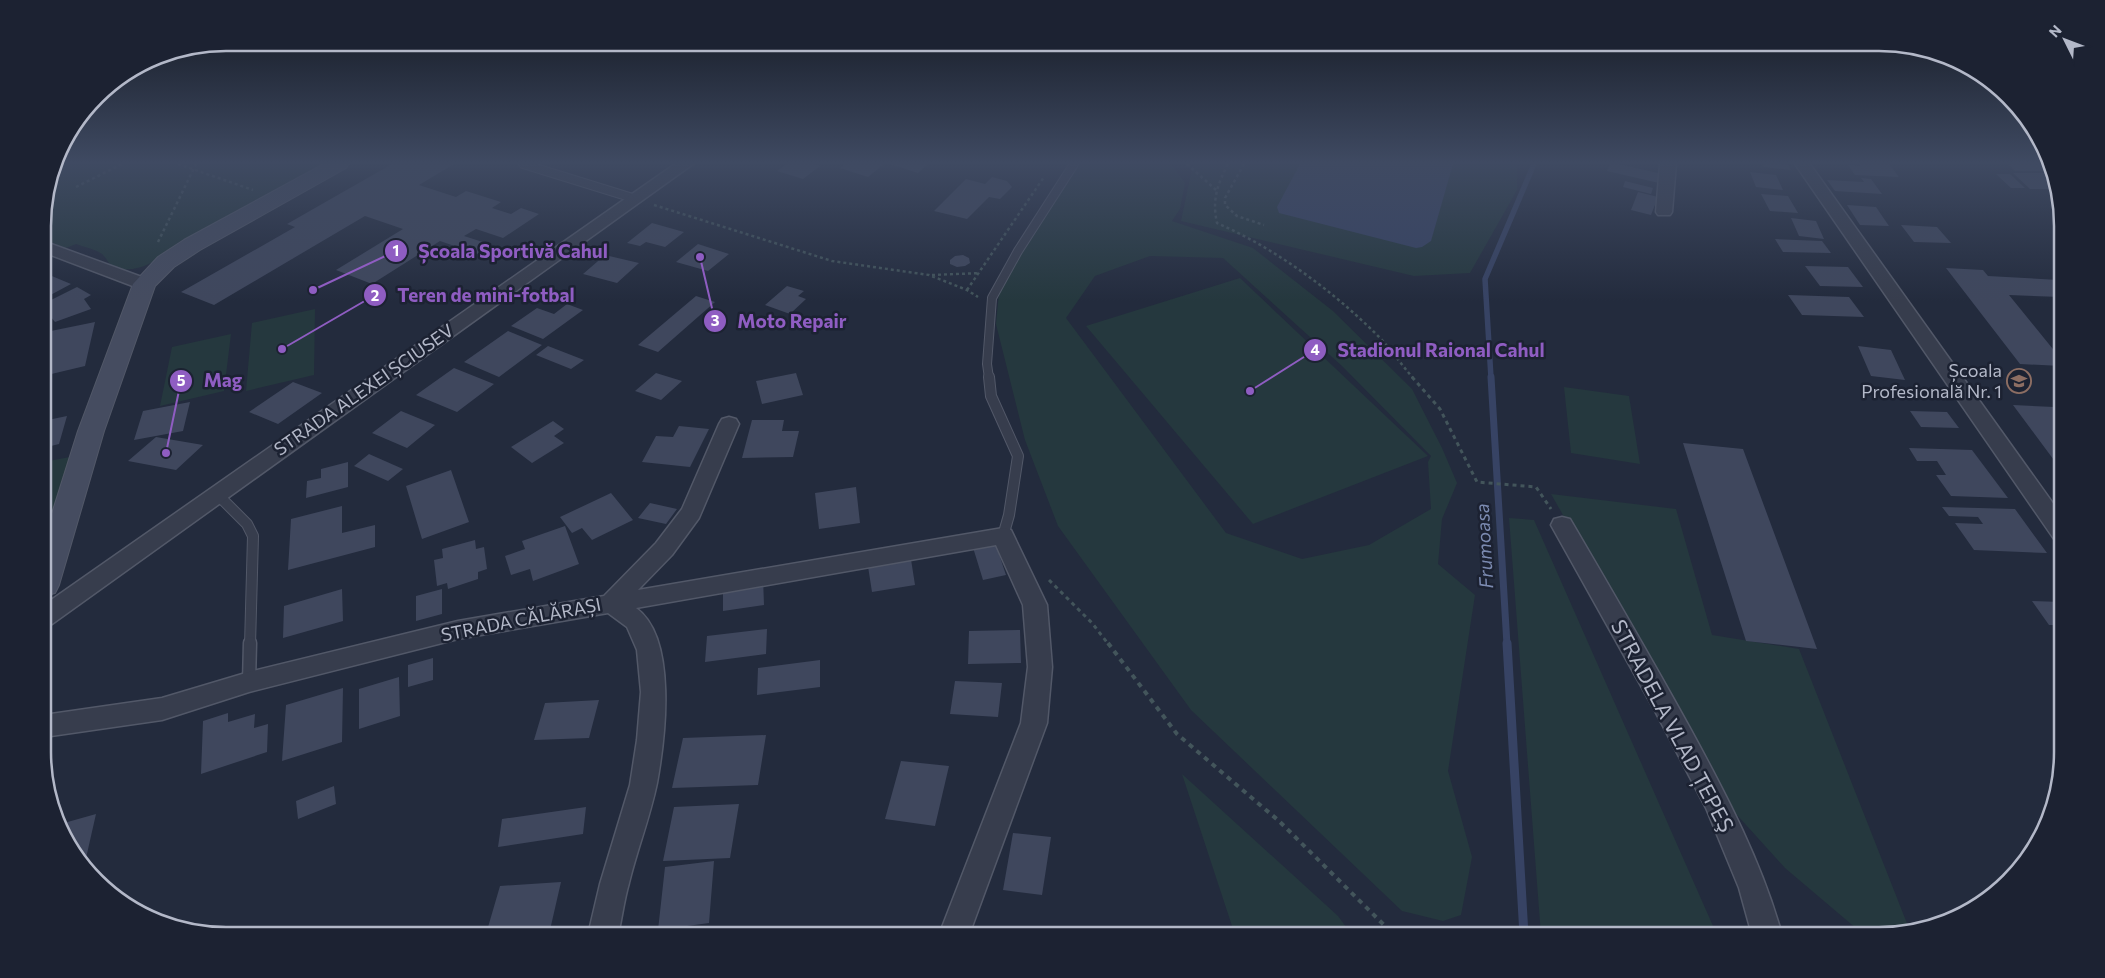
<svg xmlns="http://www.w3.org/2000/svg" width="2105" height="978" font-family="Commissioner,sans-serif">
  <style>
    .green { fill: #25383e; fill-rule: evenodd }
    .water { fill: #374364 }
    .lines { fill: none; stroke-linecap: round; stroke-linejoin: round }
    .stream-far2 { stroke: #374364; stroke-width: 5.5 }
    .stream-far1 { stroke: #374364; stroke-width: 7 }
    .stream { stroke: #374364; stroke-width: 9 }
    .building { fill: #3f475d }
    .service-far2-casing { stroke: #525868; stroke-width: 10 }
    .service-far1-casing { stroke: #525868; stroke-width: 12 }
    .service-casing { stroke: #525868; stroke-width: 15 }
    .minor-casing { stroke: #525868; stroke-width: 3 }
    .secondary-casing { stroke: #525868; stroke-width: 2 }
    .path-far2 { stroke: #43555b; stroke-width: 2.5; stroke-dasharray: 3 3; stroke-linecap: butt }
    .path-far1 { stroke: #43555b; stroke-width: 3; stroke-dasharray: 4 4; stroke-linecap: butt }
    .path { stroke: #43555b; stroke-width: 4; stroke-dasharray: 5 5; stroke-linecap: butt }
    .service-far2 { stroke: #373d4d; stroke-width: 8 }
    .service-far1 { stroke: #373d4d; stroke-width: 10 }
    .service { stroke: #373d4d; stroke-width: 12 }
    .minor { fill: #373d4d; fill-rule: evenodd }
    .secondary { fill: #454c60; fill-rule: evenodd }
    .labels { text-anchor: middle; stroke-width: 5; stroke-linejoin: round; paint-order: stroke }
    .poi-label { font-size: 18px; fill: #b3b8c8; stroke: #1c2232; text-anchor: end }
    .street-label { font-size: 18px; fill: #b3b8c8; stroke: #1c2232 }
    .water-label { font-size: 19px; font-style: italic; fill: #7b8ab0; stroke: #1c2232 }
    .near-street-label { font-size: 21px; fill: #b3b8c8; stroke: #1c2232 }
    .rim { fill: none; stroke: #b3b8c8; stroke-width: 2.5 }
    .leader { fill: none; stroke: #8f5dc2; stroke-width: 2 }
    .callout-dot { fill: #8f5dc2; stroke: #1c2232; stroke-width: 2 }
    .mark-label { font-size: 15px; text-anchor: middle; font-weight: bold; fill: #fff }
    .callout-label { font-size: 19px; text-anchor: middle; font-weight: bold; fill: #8f5dc2; stroke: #1c2232; stroke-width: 5; stroke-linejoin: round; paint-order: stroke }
  </style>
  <rect width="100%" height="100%" fill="#232b3d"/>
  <path class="green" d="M56 164H322L178 243C163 257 138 276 115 267 108 265 107 258 102 254 95 249 84 247 76 244L66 248 43 239V214Z
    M1077 164H1171L1185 183 1180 209 1172 221 1253 248 1333 311 1412 389 1442 448 1457 483 1442 519 1438 564 1475 595 1448 771 1472 857 1461 915 1443 921 1402 911 1191 710 1058 526 1025 440 996 324 1000 282ZM1150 256 1223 258 1342 366 1431 456 1428 462 1431 509 1369 545 1302 559 1226 533 1066 318 1095 276Z
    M1193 164H1517V190L1470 273 1414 276 1181 221Z
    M1240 278 1428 456 1253 524 1086 326Z
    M315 309 314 375 246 391 252 323Z
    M231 334 224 391 160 406 172 347Z
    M1564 387 1629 396 1640 464 1571 453Z
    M70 457 44 539 43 462Z
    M1551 494 1676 509 1712 635 1799 649 1910 931 1890 935H1864L1785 868 1728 805Z
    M1509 518 1534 520 1717 935H1541Z
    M1182 774 1338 916 1352 935H1235Z"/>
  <path class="water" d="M1300 164H1453L1431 241 1422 247 1416 248 1279 213 1277 207Z"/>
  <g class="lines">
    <path class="stream-far2" d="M1491 378 1485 279 1534 164"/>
    <path class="stream-far1" d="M1491 377 1507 645"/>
    <path class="stream" d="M1507 643 1524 935"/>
  </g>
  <path class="building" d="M392 164H454L419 185 456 197 466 191 501 202 492 208 511 214 521 208 539 214 503 238 476 229 464 236 492 245 478 254 440 241 372 284 336 270 403 229 365 216 214 305 181 292 295 227 287 224Z
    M786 164H815L820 166 803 179 777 171Z
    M845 164H884L868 177 840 168Z
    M890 164H928L918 173Z
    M1610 164H1619L1662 174 1659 183 1607 171Z
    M1763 164H1788L1791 170 1764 167Z
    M1859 164H1889L1899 177 1855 175 1848 165 1860 166Z
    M2008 164H2051L2053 171H2015Z
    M1750 172 1776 175 1783 190 1756 187Z
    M2013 173H2052L2057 189H2030Z
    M1996 174H2010L2025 188H2011Z
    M992 177 1007 181 1012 187 1000 199 989 197 967 219 934 211 966 179 985 184Z
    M1861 178 1871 179 1882 194 1835 191 1827 180 1864 182Z
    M1625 181 1653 188 1651 194 1623 187Z
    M1638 192 1658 197 1651 215 1631 210Z
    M1761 194 1788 196 1798 213 1770 211Z
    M1847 205 1876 207 1889 226 1860 225Z
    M1791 218 1816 221 1824 239 1799 236Z
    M652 223 684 232 665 247 646 242 640 246 627 243Z
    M1901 225 1937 227 1951 243 1914 242Z
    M1775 239 1822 241 1831 253 1783 252Z
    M698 244 729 254 708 271 676 262Z
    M605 255 639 263 617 283 583 274Z
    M963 255 969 258 970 263 965 266 957 267 950 264V260L955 256Z
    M1805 266 1848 267 1863 287 1820 286Z
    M1946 268 1983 270 1988 276 2059 280 2061 282V297L2009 295 2061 359V366L2020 364Z
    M47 274 71 284 43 299V276Z
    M787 286 804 291 798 296 806 299 790 314 765 305Z
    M77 287 91 295 84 299 91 309 55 322 50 316 43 318V304Z
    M1788 295 1849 297 1864 317 1802 315Z
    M696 296 715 302 658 352 638 345Z
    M567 304 583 310 543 339 511 326 537 308 554 314Z
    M95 322 85 366 43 376 49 350 43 351V341L46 332Z
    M508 331 542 345 499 377 464 362Z
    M548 346 584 360 571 369 536 355Z
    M1858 346 1891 350 1905 380 1871 376Z
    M454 368 494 384 457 412 416 395Z
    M656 373 682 381 661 400 635 391Z
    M796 373 803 395 762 404 756 381Z
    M293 382 322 393 278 424 249 412Z
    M190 402 183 431 134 440 143 411Z
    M2013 405 2054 407 2062 416V471Z
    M401 411 435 425 407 448 372 433Z
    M1910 411 1947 412 1959 428 1921 427Z
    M67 416 59 444 43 448V421Z
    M752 420H784L782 431H799L793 457 742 458Z
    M553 421 564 429 554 436 564 443 532 463 511 447Z
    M679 426 709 429 690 467 642 462 656 436 673 437Z
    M156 437 203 445 176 470 128 461Z
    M1683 443 1743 449 1817 649 1746 641Z
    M1909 448 1972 450 2008 498 1951 496 1936 475H1946L1937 461H1917Z
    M369 454 403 469 388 481 354 466Z
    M348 462V487L306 498 307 481 321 478V469Z
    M451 470 469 522 422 539 406 486Z
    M856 487 860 523 819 529 815 493Z
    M611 493 633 520 592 540 582 528 572 533 560 517Z
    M650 503 677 509 666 524 638 518Z
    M342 506V533L375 525V547L288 570 291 519Z
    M1942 507 2015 509 2047 553 1974 550 1955 523 1983 524 1978 517 1949 516Z
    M565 526 579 564 533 581 530 569 511 575 505 556 525 549 522 541Z
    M993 536 1006 575 983 580 971 541Z
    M475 540 476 549 484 547 487 569 478 572V579L448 589 447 583 437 586 434 560 443 558 442 549Z
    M910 553 915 585 872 592 867 560Z
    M763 578 764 605 723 611V584Z
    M342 589 343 621 283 638 284 606Z
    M442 589V614L416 621V596Z
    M2032 601 2062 602V630L2059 625H2049Z
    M767 629 766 654 705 662 707 636Z
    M1020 630 1021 663 968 664 969 631Z
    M433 658V680L408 687V665Z
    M820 660V687L757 695 758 668Z
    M399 677 400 716 359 729V689Z
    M955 681 1002 683 998 717 950 714Z
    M343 688 342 742 282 761 286 705Z
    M599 700 589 738 534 740 545 703Z
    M228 713V722L255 714 254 728 268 724 267 752 201 774 203 721Z
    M766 735 758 785 672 788 683 738Z
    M901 761 949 766 935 826 885 819Z
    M334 786 336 804 298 819 296 801Z
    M739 804 730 858 663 861 674 807Z
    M586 807 583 834 498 847 502 819Z
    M96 814 84 867 80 863 64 823Z
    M1013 833 1051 837 1042 895 1003 890Z
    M714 861 709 923 658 930 665 867Z
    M561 882 550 930 486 934 500 886Z"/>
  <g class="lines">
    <defs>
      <path id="service-far2" d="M523 164 636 199
        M989 378 987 364 992 298 1018 251 1074 164"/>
      <path id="service-far1" d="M989 377 991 396 1018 456 1009 515 1003 536
        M217 494 247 524 253 536 250 645"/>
      <path id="service" d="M249 682 250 643"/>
      <path id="minor" d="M675 164H693L52 624 44 626V605Z
        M1660 164H1676L1672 212 1670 215H1658L1656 212Z
        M1795 164H1810L2062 516V541L2054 539Z
        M43 241 150 280 153 284 150 288 144 289 138 288 43 252Z
        M729 417 736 419 739 424 699 518 672 555 638 590 1003 528 1011 530 1047 605 1052 667 1047 723 969 935H939L1021 723 1028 667 1023 605 996 545 636 608C678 638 665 739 657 783 650 817 637 850 629 883 624 900 622 918 618 935H588L600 884 630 785 637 740 641 692 637 650 627 627 608 613 458 639 249 692 162 720 44 737V715L162 698 249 672 458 621 604 596 656 543 682 509 719 424 722 419Z
        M1562 517 1570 519C1611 589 1652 659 1691 730 1727 796 1762 863 1782 935H1752L1739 888 1706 808 1655 711 1551 525 1554 519Z"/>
      <path id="secondary" d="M324 164H349L346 168 200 250 174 267 155 286 104 431 59 585 55 593 44 596V539L78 431 133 284 158 257 184 240Z"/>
    </defs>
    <use href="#service-far2" class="service-far2-casing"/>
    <use href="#service-far1" class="service-far1-casing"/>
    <use href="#service" class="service-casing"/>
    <use href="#minor" class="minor-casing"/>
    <use href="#secondary" class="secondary-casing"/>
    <path class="path-far2" d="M178 164 253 190
      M1187 164 1216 190
      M1228 164C1217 185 1212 200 1217 223 1274 248 1329 288 1373 331 1388 345 1400 363 1413 378
      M1244 164 1225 198V205L1237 216 1264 225
      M56 166 69 164
      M76 187 122 164
      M654 205 832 261 929 275 967 290 978 297
      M158 242 196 164
      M932 275 980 273
      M967 290 1044 177"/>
    <path class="path-far1" d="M1412 377 1440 409 1477 482 1536 487 1551 509
      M1049 580 1092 623 1109 645"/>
    <path class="path" d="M1108 643 1177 734 1279 821 1384 925 1397 935"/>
    <use href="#service-far2" class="service-far2"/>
    <use href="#service-far1" class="service-far1"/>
    <use href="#service" class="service"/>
    <use href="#minor" class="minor"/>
    <use href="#secondary" class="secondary"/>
  </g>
  <linearGradient id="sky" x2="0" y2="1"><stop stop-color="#131822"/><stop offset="0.54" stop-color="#3f4a62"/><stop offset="1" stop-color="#3f4a62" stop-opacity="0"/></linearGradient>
  <rect width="2105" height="301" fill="url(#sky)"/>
  <defs>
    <symbol id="school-ring" viewBox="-11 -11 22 22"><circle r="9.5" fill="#1c2232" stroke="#8d6e63" stroke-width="1.5"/><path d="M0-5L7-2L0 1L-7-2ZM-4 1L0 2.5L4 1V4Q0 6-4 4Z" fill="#8d6e63"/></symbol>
  </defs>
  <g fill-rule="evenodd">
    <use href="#school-ring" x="2005" y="367" width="28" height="28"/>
  </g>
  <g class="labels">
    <g class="poi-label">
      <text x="2002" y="377">Școala<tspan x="2002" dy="21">Profesională Nr. 1</tspan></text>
    </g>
    <g class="street-label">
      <text transform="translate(364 390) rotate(-35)" y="6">STRADA ALEXEI ȘCIUSEV</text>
      <text transform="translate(521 620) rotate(-11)" y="6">STRADA CĂLĂRAȘI</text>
    </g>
    <g class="water-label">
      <text transform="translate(1484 546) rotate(-93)" y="7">Frumoasa</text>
    </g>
    <g class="near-street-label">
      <text transform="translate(1672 726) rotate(62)" y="7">STRADELA VLAD ȚEPEŞ</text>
    </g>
  </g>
  <path d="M0 0H2105V978H0ZM226 51H1879A175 175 0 0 1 2054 226V752A175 175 0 0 1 1879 927H226A175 175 0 0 1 51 752V226A175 175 0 0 1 226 51Z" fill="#1c2232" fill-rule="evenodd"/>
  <path class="rim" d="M226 51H1879A175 175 0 0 1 2054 226V752A175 175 0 0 1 1879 927H226A175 175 0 0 1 51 752V226A175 175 0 0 1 226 51Z"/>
  <path class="leader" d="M313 290L396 251M282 349L375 295M700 257L715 321M1250 391L1315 350M166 453L181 381"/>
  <g class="callout-dot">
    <circle cx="313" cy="290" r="5"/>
    <circle cx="282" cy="349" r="5"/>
    <circle cx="700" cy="257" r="5"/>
    <circle cx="1250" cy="391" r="5"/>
    <circle cx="166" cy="453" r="5"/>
    <circle cx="396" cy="251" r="12"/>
    <circle cx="375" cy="295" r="12"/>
    <circle cx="715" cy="321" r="12"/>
    <circle cx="1315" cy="350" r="12"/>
    <circle cx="181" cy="381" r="12"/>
  </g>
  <g class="mark-label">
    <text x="396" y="256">1</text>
    <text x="375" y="301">2</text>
    <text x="715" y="326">3</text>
    <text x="1315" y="355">4</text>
    <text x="181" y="386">5</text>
  </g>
  <g class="callout-label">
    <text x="513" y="258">Școala Sportivă Cahul</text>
    <text x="486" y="302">Teren de mini-fotbal</text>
    <text x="792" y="328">Moto Repair</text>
    <text x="1441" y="357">Stadionul Raional Cahul</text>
    <text x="223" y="387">Mag</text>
  </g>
  <g transform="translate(2065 40) rotate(312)" stroke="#1c2232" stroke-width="4" paint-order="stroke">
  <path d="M0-4L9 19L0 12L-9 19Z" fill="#b3b8c8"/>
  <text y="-8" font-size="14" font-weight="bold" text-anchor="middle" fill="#b3b8c8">N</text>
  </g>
</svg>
